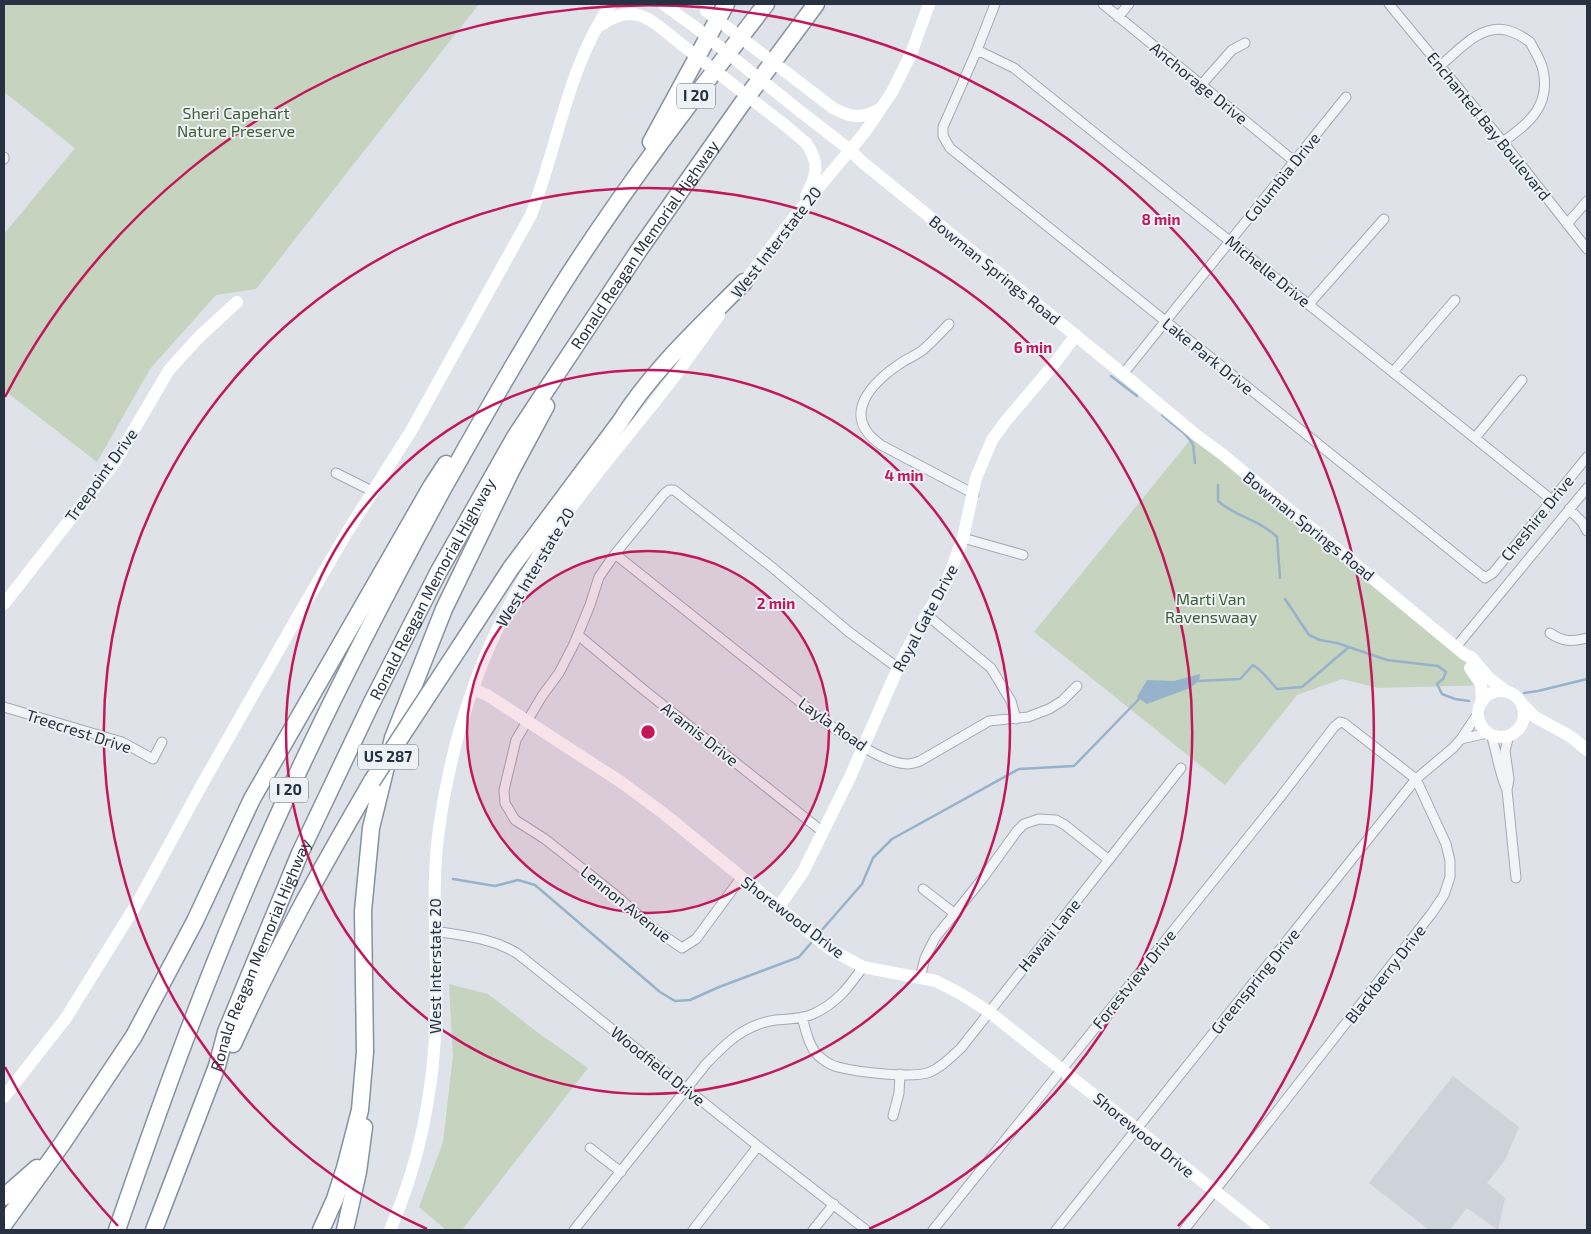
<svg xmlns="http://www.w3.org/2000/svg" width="1591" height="1234" font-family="'Exo 2',sans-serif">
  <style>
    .built { fill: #cdd2db }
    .green { fill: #c5d3bf }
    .water { fill: #97b2cb }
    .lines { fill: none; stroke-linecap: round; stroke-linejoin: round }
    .stream { stroke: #97b2cb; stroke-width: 2.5 }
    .street-casing { stroke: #a4aab3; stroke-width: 11 }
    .highway-casing { stroke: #8591a1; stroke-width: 19 }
    .street { stroke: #f2f4f7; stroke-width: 9 }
    .secondary { stroke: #fff; stroke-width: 12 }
    .highway { stroke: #fff; stroke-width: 16 }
    .highway-bridge-casing { stroke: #8591a1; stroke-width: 19; stroke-linecap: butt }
    .secondary-bridge { stroke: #fff; stroke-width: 12 }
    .highway-bridge { stroke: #fff; stroke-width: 16 }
    .ring { fill: none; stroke: #c2185b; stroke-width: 2.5 }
    .labels { text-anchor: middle; stroke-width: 4; stroke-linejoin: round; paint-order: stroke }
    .shield { fill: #eef2f6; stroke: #636b77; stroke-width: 1 }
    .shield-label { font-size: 15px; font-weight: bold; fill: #273141 }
    .street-label { font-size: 16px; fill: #273141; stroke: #eef2f6 }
    .park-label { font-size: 16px; fill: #3c5e33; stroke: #eef2f6 }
    .centre { fill: #c2185b; stroke: #eef2f6; stroke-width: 2.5 }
    .ring-label { font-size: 15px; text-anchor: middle; font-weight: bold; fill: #c2185b; stroke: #eef2f6; stroke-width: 4; stroke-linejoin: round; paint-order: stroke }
  </style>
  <rect width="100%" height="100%" fill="#dfe3e9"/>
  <path class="built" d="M1453 1076 1519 1127 1505 1160 1487 1183 1505 1198 1498 1230 1467 1208 1450 1230H1429L1369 1183Z"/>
  <path class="green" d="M4 4H479L256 289 216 295 150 369 97 462 4 390V234L75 148 4 92Z
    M1195 434 1492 685 1378 688 1342 679 1297 695 1225 785 1034 632Z
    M449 984 488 994 537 1032 588 1068 462 1230H446L419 1207 443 1142 453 1056Z"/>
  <path class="water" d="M1200 674 1199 681 1190 688 1147 704 1137 697 1147 680 1174 681Z"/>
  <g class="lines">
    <path class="stream" d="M1111 376 1137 396
      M1162 415 1185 434 1193 444 1195 463
      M1218 485V501C1236 517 1260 520 1277 537L1280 578
      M1285 599 1309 635 1320 640 1337 643 1387 660 1438 666 1446 672 1443 679 1437 684 1442 694 1455 699 1469 701
      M1197 681 1240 679 1253 665C1263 671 1269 680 1277 689L1302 687 1349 647
      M1524 693 1538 691 1587 679
      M453 879 495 886 518 880 535 885 660 992 675 1001 690 1000 719 987 799 957 811 943
      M821 931 862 884 873 858 892 839 1019 769 1074 766 1140 698"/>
    <defs>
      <path id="street" d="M995 4 977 50 943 127V136L950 148 1485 578 1493 573 1587 457
        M1103 4 1294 161
        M1389 4 1503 142 1587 249
        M1118 17 1129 4
        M977 50 1014 68 1552 500
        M1440 66C1458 51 1480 24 1506 30 1515 32 1523 37 1530 42 1534 50 1541 60 1543 70 1551 107 1528 123 1503 142
        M1202 84 1232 50 1245 43
        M4 157V159
        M1567 224 1587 201
        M1309 304 1384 219
        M949 324C941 332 933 341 924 349 918 354 911 357 904 361 873 381 838 415 881 445L974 494
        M1393 372 1455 300
        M1123 374 1346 97
        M1475 438 1522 380
        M336 473 372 491
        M1569 509 1582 522 1587 531
        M963 538 1023 555
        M615 554 824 721C844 735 884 764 908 764 912 764 917 762 920 761L989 721 1028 717 1049 709 1062 701 1077 686
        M927 615 991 668 1011 701 1016 719
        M1550 633C1563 642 1572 642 1587 638
        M578 635 644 690 823 832
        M1456 647 1587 488
        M4 707 122 742 153 759 162 742
        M1491 734C1497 753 1499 773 1507 790L1516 878
        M1461 739 1488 733
        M1507 790 1509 779 1505 751 1509 735
        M741 878 696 939 682 948 654 929 613 893 545 839 515 820 505 803 504 790 516 740 542 696 559 673 574 644 590 605 599 577 615 554 664 494 669 490H674L773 568 849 632 898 668
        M923 889 954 913
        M435 931C464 936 493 938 518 954L758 1146 866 1230
        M920 978 925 958 935 938 983 878 1017 831 1024 824 1039 819 1056 820 1065 825 1109 860
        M802 1017C806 1031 809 1049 821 1058 826 1062 833 1066 838 1067 857 1072 913 1079 930 1072 942 1067 951 1057 961 1048L1181 768
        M893 1116 899 1093 900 1074
        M590 1148 621 1172
        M574 1230 706 1064C726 1043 745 1024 776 1020 787 1019 803 1019 813 1014 837 1003 848 988 863 967
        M693 1230 758 1146
        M813 1230 834 1204
        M933 1230 1282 795 1334 727 1340 722 1344 723 1416 779 1446 844 1450 861V877L1444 895 1432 913 1184 1230
        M1056 1230 1416 779 1453 748 1461 739 1479 712"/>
      <g id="highway">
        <path d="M651 142 726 4"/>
        <path d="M461 645 511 568 620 422C653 369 701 326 744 282"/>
        <path d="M233 1044C274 953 322 867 372 781"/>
        <path d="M4 1197 37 1168"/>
        <path d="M4 1224 62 1144 134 1036 195 921 252 799 431 487 446 464"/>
        <path d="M117 1230C155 1120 194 1010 240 902 300 760 370 622 444 487 482 420 519 353 561 287 623 189 695 96 766 4"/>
        <path id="s1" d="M154 1230 217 1066 226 1032 300 853 371 704 439 571 515 437 639 250 741 105 816 4"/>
        <path d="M321 1230 335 1199 345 1168 360 1110 365 1052 363 911 371 828 393 738 444 609 511 471 546 406"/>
        <path d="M345 1230 358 1172 364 1127"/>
      </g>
    </defs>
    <use href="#street" class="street-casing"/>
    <use href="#highway" class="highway-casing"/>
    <use href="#street" class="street"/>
    <path class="secondary" d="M663 4 695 27
      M601 25C636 0 653 22 681 44
      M796 108 850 150 861 161 1123 374 1195 434 1222 454 1464 654 1471 657 1489 678 1507 692
      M833 108C851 118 862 119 880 109
      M806 143C820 162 817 176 806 196
      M739 289 795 216 865 132 892 92 911 54 929 4
      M4 604 115 462 169 370 198 338 237 302
      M1470 668 1481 684 1482 702
      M473 689 487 695 621 782 663 813 830 949 863 967 936 981 961 994 988 1011 1264 1230
      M1478 714a23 23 0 1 1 46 0a23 23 0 1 1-46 0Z
      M1523 705 1535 717 1570 736 1587 750
      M778 908 803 872 850 777 898 668 915 634 947 581 963 538 976 478 992 440 1005 422 1055 363 1076 335
      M4 1097 66 1018 139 900 200 788 302 609 349 529 411 431 531 215C558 145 568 66 611 4
      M390 1230C420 1162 434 1089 436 1015 438 953 430 891 439 829 450 749 474 671 512 600 550 528 602 467 653 404 676 375 698 345 719 315"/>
    <use href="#highway" class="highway"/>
    <defs>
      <path id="highway-bridge" d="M372 781 461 645"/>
    </defs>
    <use href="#highway-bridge" class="highway-bridge-casing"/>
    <path class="secondary-bridge" d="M706 11 833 108
      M695 27 796 108
      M681 44 786 126 806 143"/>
    <use href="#highway-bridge" class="highway-bridge"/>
  </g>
  <circle cx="648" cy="732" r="181" fill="#c2185b" fill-opacity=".12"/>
  <g class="ring">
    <circle cx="648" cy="732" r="181"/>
    <circle cx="648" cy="732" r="362"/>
    <path d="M427 1229A544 544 0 1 1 869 1229"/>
    <path d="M118 1226A725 725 0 0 1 5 1067M5 397A725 725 0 1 1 1178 1226"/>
  </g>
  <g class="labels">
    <g class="shield">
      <rect x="677" y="83.5" width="38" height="25" rx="4"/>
      <rect x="358" y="744.5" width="60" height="25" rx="4"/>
      <rect x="270" y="777.5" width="38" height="25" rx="4"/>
    </g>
    <g class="shield-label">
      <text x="696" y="101">I 20</text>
      <text x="388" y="762">US 287</text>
      <text x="289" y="795">I 20</text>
    </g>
    <g class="street-label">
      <text transform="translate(1199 83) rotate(39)" y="6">Anchorage Drive</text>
      <text transform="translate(1489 126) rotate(51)" y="6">Enchanted Bay Boulevard</text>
      <text transform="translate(1282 177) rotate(-51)" y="6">Columbia Drive</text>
      <text transform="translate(776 242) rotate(-52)" y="6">West Interstate 20</text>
      <text dy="6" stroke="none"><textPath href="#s1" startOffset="1105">Ronald Reagan Memorial Highway</textPath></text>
      <text transform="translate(995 270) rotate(39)" y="6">Bowman Springs Road</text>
      <text transform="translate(1268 271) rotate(39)" y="6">Michelle Drive</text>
      <text transform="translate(1208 356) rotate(39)" y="6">Lake Park Drive</text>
      <text transform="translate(101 475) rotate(-54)" y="6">Treepoint Drive</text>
      <text transform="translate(1537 518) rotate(-51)" y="6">Cheshire Drive</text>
      <text transform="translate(1309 526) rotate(39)" y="6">Bowman Springs Road</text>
      <text transform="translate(535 567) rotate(-59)" y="6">West Interstate 20</text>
      <text dy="6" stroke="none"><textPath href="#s1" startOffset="700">Ronald Reagan Memorial Highway</textPath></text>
      <text transform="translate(925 618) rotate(-62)" y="6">Royal Gate Drive</text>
      <text transform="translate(833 724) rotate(35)" y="6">Layla Road</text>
      <text transform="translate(79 731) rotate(18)" y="6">Treecrest Drive</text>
      <text transform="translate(700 734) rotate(38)" y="6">Aramis Drive</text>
      <text transform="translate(626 904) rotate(39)" y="6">Lennon Avenue</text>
      <text transform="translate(793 917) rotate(37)" y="6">Shorewood Drive</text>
      <text transform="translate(1049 935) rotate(-51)" y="6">Hawaii Lane</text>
      <text dy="6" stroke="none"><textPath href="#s1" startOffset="295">Ronald Reagan Memorial Highway</textPath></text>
      <text transform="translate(435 966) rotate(-90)" y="6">West Interstate 20</text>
      <text transform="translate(1385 974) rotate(-52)" y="6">Blackberry Drive</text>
      <text transform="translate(1134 979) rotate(-51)" y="6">Forestview Drive</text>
      <text transform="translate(1255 981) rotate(-51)" y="6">Greenspring Drive</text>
      <text transform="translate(658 1066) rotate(39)" y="6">Woodfield Drive</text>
      <text transform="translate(1144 1135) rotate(39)" y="6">Shorewood Drive</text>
    </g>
    <g class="park-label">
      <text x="236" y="119">Sheri Capehart<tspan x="236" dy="18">Nature Preserve</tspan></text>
      <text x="1211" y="605">Marti Van<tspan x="1211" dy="18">Ravenswaay</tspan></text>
    </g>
  </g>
  <circle cx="648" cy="732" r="8" class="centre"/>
  <g class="ring-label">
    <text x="1161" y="225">8 min</text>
    <text x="1033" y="353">6 min</text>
    <text x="904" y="481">4 min</text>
    <text x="776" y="609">2 min</text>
  </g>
  <rect width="1591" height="1234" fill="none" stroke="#273141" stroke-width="10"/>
</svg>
